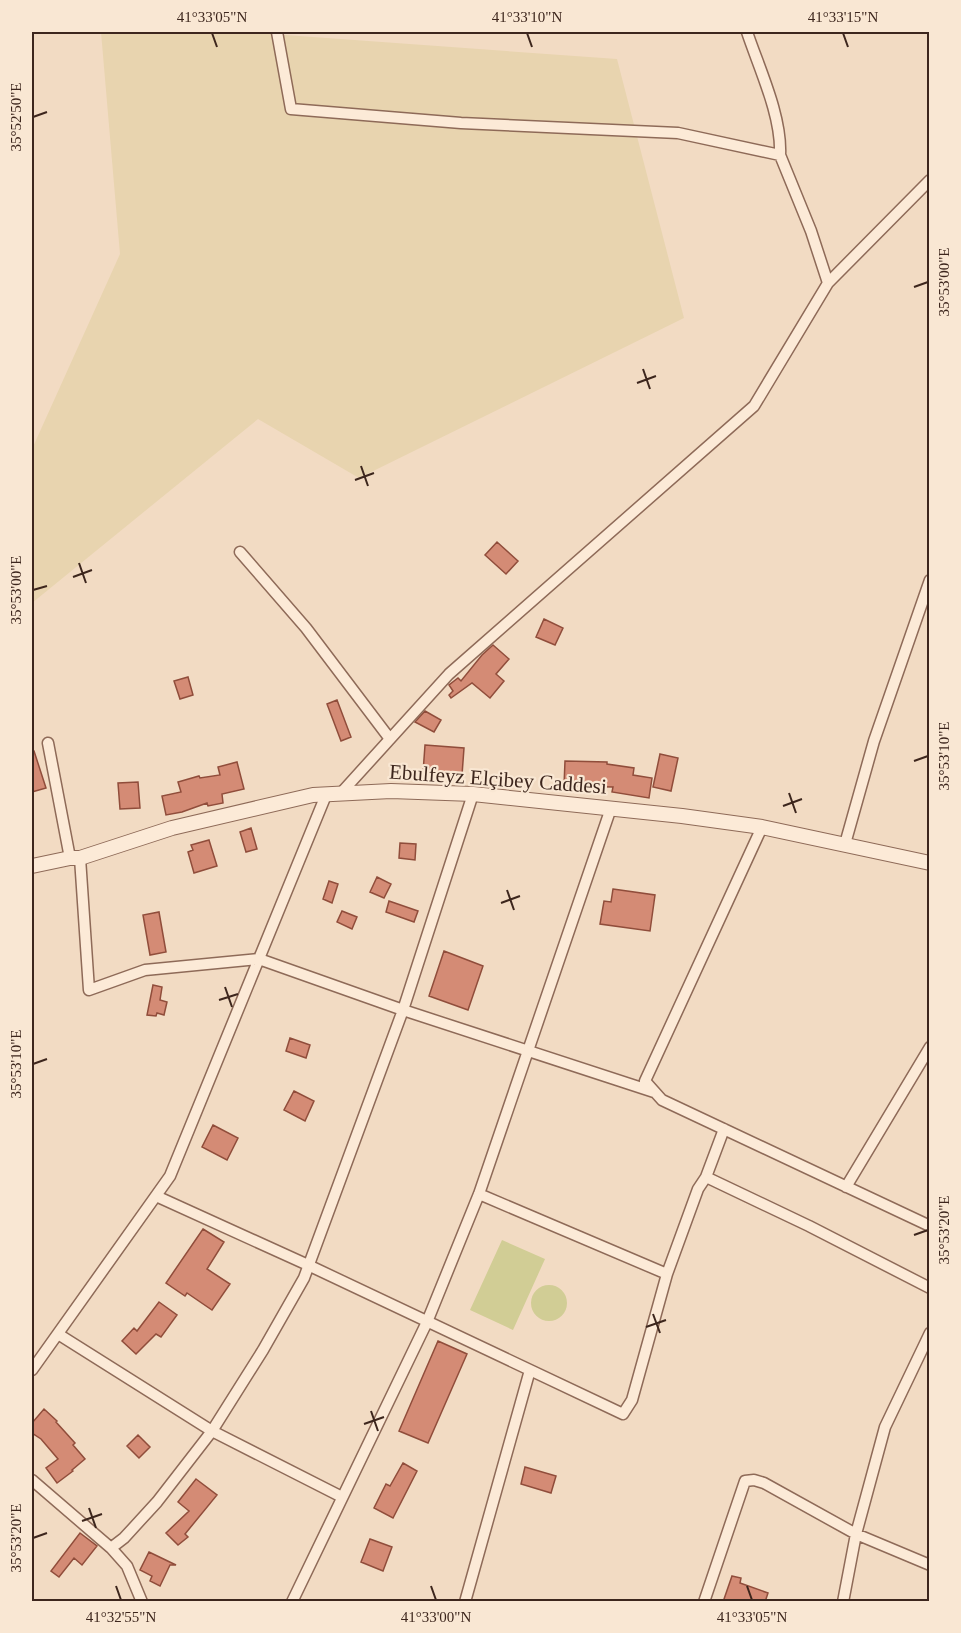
<svg xmlns="http://www.w3.org/2000/svg" width="961" height="1633" font-family="'Times New Roman',serif">
  <style>
    .farmland { fill: #e8d4af }
    .green { fill: #d1cd95 }
    .building { fill: #d48b75; stroke: #904d3b; stroke-width: 1.5 }
    .lines { fill: none; stroke-linecap: round; stroke-linejoin: round }
    .minor-casing { stroke: #8e6a58; stroke-width: 13 }
    .tertiary-casing { stroke: #8e6a58; stroke-width: 16 }
    .minor { stroke: #fcead7; stroke-width: 10 }
    .tertiary { stroke: #fcead7; stroke-width: 14 }
    .ticks { fill: none; stroke: #3d261d; stroke-width: 2 }
    .labels { text-anchor: middle; stroke-width: 4.5; stroke-linejoin: round; paint-order: stroke }
    .street-label { font-size: 21px; fill: #3d261d; stroke: #f9e7d3 }
    .neatline { fill: none; stroke: #3d261d; stroke-width: 2 }
    .ticks-label { font-size: 15px; text-anchor: middle; fill: #3d261d }
  </style>
  <rect width="100%" height="100%" fill="#f2dbc3"/>
  <path class="farmland" d="M101 32H243L617 59 684 318 359 478 258 419 32 603V449L120 254Z"/>
  <path class="green" d="M502 1240 545 1259 513 1330 470 1310Z
    M531 1303a18 18 0 1 1 36 0a18 18 0 1 1-36 0Z"/>
  <path class="building" d="M497 542 518 561 506 574 485 555Z
    M544 619 563 628 555 645 536 637Z
    M493 645 509 659 496 674 504 681 490 698 472 683 451 698 449 695 453 691 449 685 458 678 461 681 482 655Z
    M188 677 193 695 180 699 174 681Z
    M337 700 351 737 341 741 327 704Z
    M425 711 441 720 434 732 415 722Z
    M425 745 464 748 462 775 423 773Z
    M32 751H34L46 788 32 792Z
    M660 754 678 758 671 791 653 787Z
    M565 761 607 762V764L634 768 633 775 652 778 649 798 612 792 613 787 564 786Z
    M237 762 244 789 222 794 223 803 208 806 207 803 182 812 166 815 162 796 181 792 178 782 199 776 200 778 220 775 218 767Z
    M138 782 140 808 120 809 118 783Z
    M251 828 257 849 246 852 240 832Z
    M209 840 217 866 194 873 188 852 193 850 191 845Z
    M400 843 416 844 415 860 399 858Z
    M377 877 391 884 384 898 370 892Z
    M329 881 338 884 332 903 323 899Z
    M613 889 655 895 650 931 600 924 604 901 611 902Z
    M389 901 418 911 414 922 386 912Z
    M342 911 357 917 352 929 337 922Z
    M159 912 166 952 150 955 143 915Z
    M444 951 483 966 468 1010 429 996Z
    M153 985 162 987 160 1000 167 1002 164 1015 157 1013 156 1016 147 1015Z
    M290 1038 310 1045 306 1058 286 1051Z
    M294 1091 314 1101 305 1121 284 1110Z
    M213 1125 238 1138 227 1160 202 1147Z
    M203 1229 224 1242 207 1269 230 1284 212 1310 187 1293 185 1296 166 1283Z
    M159 1302 177 1315 161 1337 156 1334 136 1354 122 1341 134 1328 137 1331Z
    M438 1341 467 1354 428 1443 399 1431Z
    M44 1409 57 1421 56 1422 75 1443 73 1445 85 1459 72 1470 73 1471 57 1483 46 1468 58 1459 41 1439 32 1433V1423Z
    M138 1435 150 1447 139 1458 127 1446Z
    M403 1463 417 1471 393 1518 374 1508 386 1484 390 1486Z
    M525 1467 556 1476 551 1493 521 1484Z
    M196 1479 217 1495 185 1534 188 1537 178 1545 166 1533 189 1511 178 1502Z
    M80 1533 97 1546 82 1565 74 1558 59 1577 51 1571Z
    M370 1539 392 1547 383 1571 361 1562Z
    M149 1552 176 1565H170L160 1586 150 1581 152 1576 140 1570Z
    M732 1576 741 1578 740 1583 768 1593 765 1602H723Z"/>
  <g class="lines">
    <defs>
      <path id="minor" d="M277 32 291 109 461 123 678 133 780 155
        M747 32C759 68 782 116 780 155L811 231 828 283
        M240 552 306 628 390 739
        M48 743 70 858
        M341 793 449 674 754 406 828 283 930 180
        M762 827 645 1081 662 1100 930 1226
        M845 844 874 741 930 580
        M80 858 89 990 145 970 259 959 403 1010 654 1092
        M706 1177 809 1226 930 1288
        M846 1187 930 1047
        M479 1194 667 1274
        M156 1196 308 1265 623 1414 632 1400 667 1274 698 1189 706 1177 724 1129
        M58 1334 212 1431 342 1497
        M32 1370 170 1176 326 795
        M32 1480 111 1548 127 1566 142 1602
        M111 1548 124 1538 157 1502 212 1431 263 1350 304 1278 403 1010 473 794
        M292 1602 427 1322 479 1194 611 808
        M465 1602 530 1370
        M704 1602 745 1481 754 1480 764 1483 856 1534 930 1565
        M843 1602 856 1534 885 1427 930 1333"/>
      <path id="tertiary" d="M32 866 70 858H80L172 828 313 795 391 791 473 794 682 816 762 827 930 863"/>
    </defs>
    <use href="#minor" class="minor-casing"/>
    <use href="#tertiary" class="tertiary-casing"/>
    <use href="#minor" class="minor"/>
    <use href="#tertiary" class="tertiary"/>
  </g>
  <path class="ticks" d="M212 33 217 47M527 33 532 47M843 33 848 47M33 117 47 112M914 287 928 282M643 369 650 389M637 383 656 376M361 466 368 486M355 480 374 473M79 563 86 583M73 577 92 570M33 590 47 586M914 761 928 756M789 793 796 813M783 806 802 799M507 890 514 910M501 903 520 896M225 987 232 1007M219 1000 238 994M33 1064 47 1059M914 1235 928 1230M653 1314 660 1333M646 1327 666 1320M371 1411 378 1431M364 1424 384 1417M89 1508 96 1528M82 1521 102 1514M33 1538 47 1533M116 1586 121 1600M431 1586 436 1600M747 1586 752 1600"/>
  <g class="labels">
    <g class="street-label">
      <text transform="translate(498 779) rotate(4)" y="7">Ebulfeyz Elçibey Caddesi</text>
    </g>
  </g>
  <rect width="961" height="1633" fill="none" stroke="#f9e7d3" stroke-width="66"/>
  <rect x="33" y="33" width="895" height="1567" class="neatline"/>
  <g class="ticks-label">
    <text x="212" y="22">41°33'05"N</text>
    <text x="527" y="22">41°33'10"N</text>
    <text x="843" y="22">41°33'15"N</text>
    <text transform="translate(16 117) rotate(-90)" y="5">35°52'50"E</text>
    <text transform="translate(944 282) rotate(-90)" y="5">35°53'00"E</text>
    <text transform="translate(16 590) rotate(-90)" y="5">35°53'00"E</text>
    <text transform="translate(944 756) rotate(-90)" y="5">35°53'10"E</text>
    <text transform="translate(16 1064) rotate(-90)" y="5">35°53'10"E</text>
    <text transform="translate(944 1230) rotate(-90)" y="5">35°53'20"E</text>
    <text transform="translate(16 1538) rotate(-90)" y="5">35°53'20"E</text>
    <text x="121" y="1622">41°32'55"N</text>
    <text x="436" y="1622">41°33'00"N</text>
    <text x="752" y="1622">41°33'05"N</text>
  </g>
</svg>
